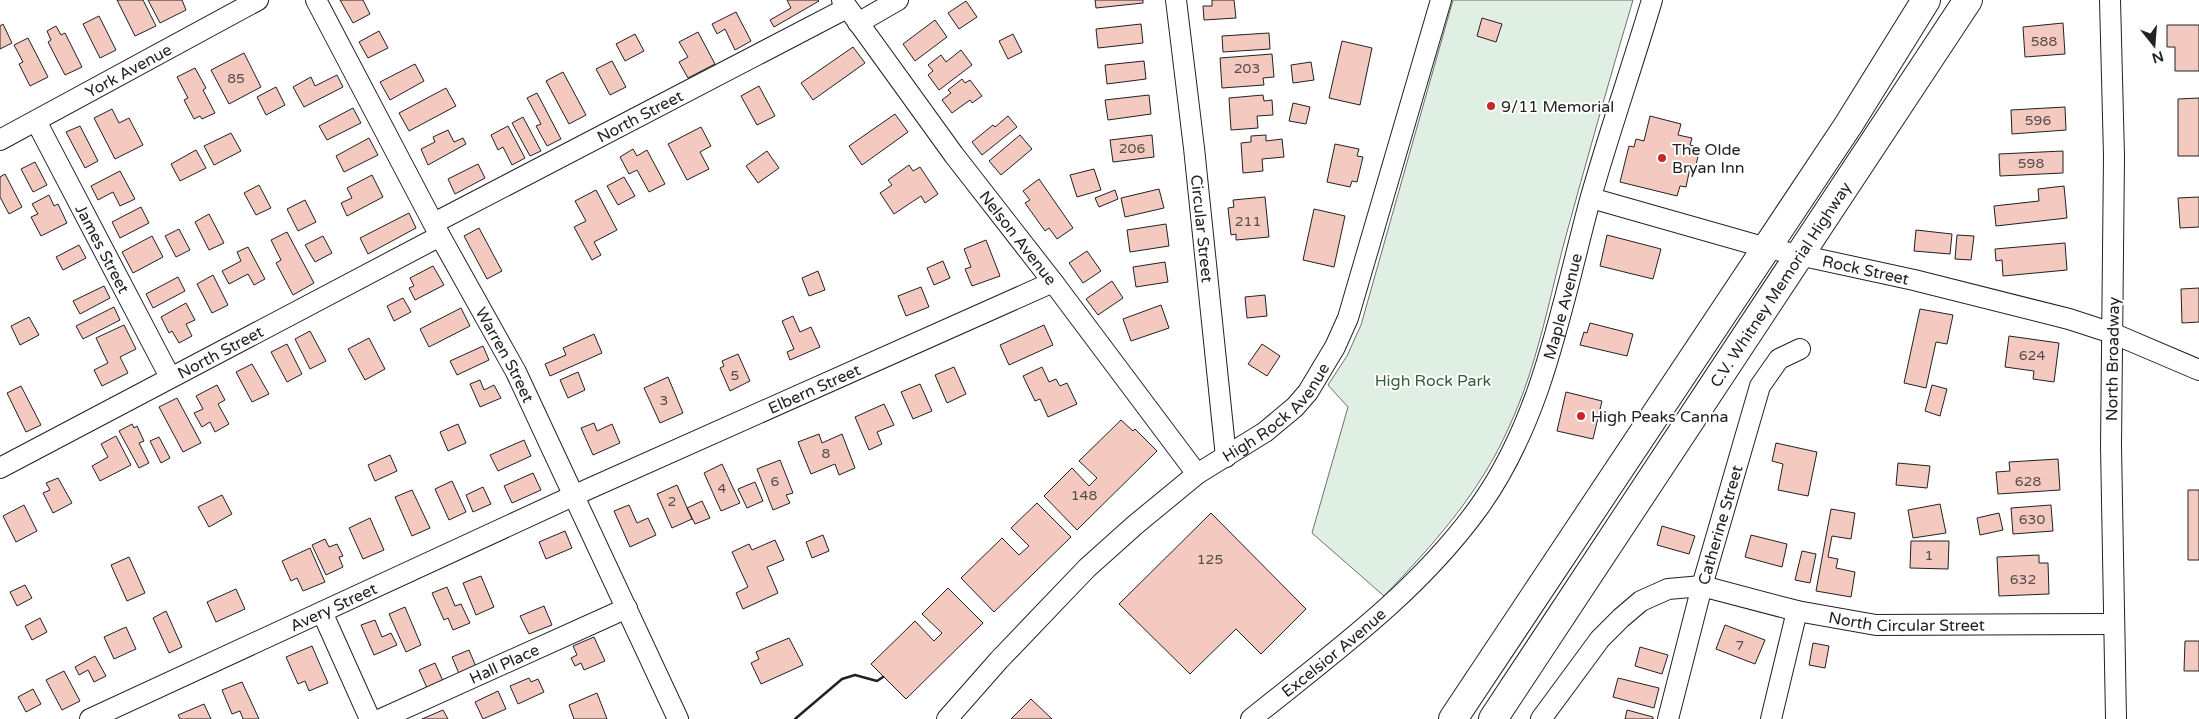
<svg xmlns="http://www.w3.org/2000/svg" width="2199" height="719" font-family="'Varela Round',sans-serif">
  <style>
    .green { fill: #e0efe3; stroke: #6f6f6f }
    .building { fill: #f3c9c0; stroke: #222 }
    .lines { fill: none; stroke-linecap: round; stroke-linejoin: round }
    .minor-casing { stroke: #222; stroke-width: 22 }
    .highway-casing { stroke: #222; stroke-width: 30 }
    .minor { stroke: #fff; stroke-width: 20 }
    .highway { stroke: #fff; stroke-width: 28 }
    .wall { stroke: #222; stroke-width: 2.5 }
    .poi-dot { fill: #c62828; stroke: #fff; stroke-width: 2 }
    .labels { text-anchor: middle; stroke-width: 4; stroke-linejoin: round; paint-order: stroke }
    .number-label { font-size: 14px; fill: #564c4a }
    .street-label { font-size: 16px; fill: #222; stroke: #fff }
    .poi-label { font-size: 16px; fill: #222; stroke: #fff; text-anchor: start }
    .park-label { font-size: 16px; fill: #2f5e38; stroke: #fff }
  </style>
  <rect width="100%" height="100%" fill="#fff"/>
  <path class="green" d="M1453 0H1633C1609 81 1586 162 1564 243 1548 305 1536 369 1509 427 1480 493 1433 545 1384 596L1312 533 1348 407 1328 385 1347 356 1361 325Z"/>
  <path class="building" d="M117 0H143L156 26 135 36Z
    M148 0H182L186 10 160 23Z
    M340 0H363L370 14 353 23Z
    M787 0H818L819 1 774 27 770 20 791 8Z
    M1095 0H1143V3L1096 8Z
    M1212 0H1234L1236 18 1204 20 1203 6H1212Z
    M966 1 977 17 959 29 948 13Z
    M736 12 751 41 735 50 725 29 717 34 712 24Z
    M99 16 116 50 100 58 83 24Z
    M1482 18 1502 24 1496 42 1477 36Z
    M935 20 947 37 915 61 903 44Z
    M2063 23 2065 54 2025 57 2023 27Z
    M3 24 12 43 0 49V26Z
    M1141 24 1143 43 1098 48 1096 29Z
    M2167 25H2199V71H2175V47H2167Z
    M56 26 61 35 65 33 82 67 65 75 48 42 51 40 47 31Z
    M379 31 388 48 368 58 359 42Z
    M698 32 715 64 688 78 679 62 688 57 679 42Z
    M1269 33 1270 49 1223 52 1222 36Z
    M635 34 644 51 625 61 616 44Z
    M1013 34 1022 52 1008 59 999 41Z
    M28 38 48 77 30 86 19 64 23 62 14 45Z
    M1342 41 1372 48 1360 105 1329 98Z
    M853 47 865 63 813 100 801 83Z
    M961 50 972 65 939 90 928 75 933 71 928 65 941 55 946 62Z
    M244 53 261 87 229 104 211 70Z
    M1272 54 1274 77 1263 78 1264 85 1222 88 1220 58Z
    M612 61 626 87 610 95 596 69Z
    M1144 61 1146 79 1107 84 1105 65Z
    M1311 62 1314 80 1293 83 1291 65Z
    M415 64 424 81 390 100 380 82Z
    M195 68 206 88 203 90 215 113 202 119 200 116 194 119 184 100 188 98 177 77Z
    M563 72 586 115 569 124 546 81Z
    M337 75 343 87 304 107 293 87 311 77 315 86Z
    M962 79 965 83 970 80 982 96 972 103 970 100 952 113 942 100 951 93 948 90Z
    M759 86 775 116 757 125 741 96Z
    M276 87 285 105 266 115 257 97Z
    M446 88 456 106 409 131 399 113Z
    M537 93 561 139 547 146 536 126 541 124 527 98Z
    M1149 95 1151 114 1108 120 1105 100Z
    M1263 95 1264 101 1272 100 1273 115 1257 116 1258 128 1231 130 1229 98Z
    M2199 98V156H2178V99Z
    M1293 103 1310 107 1306 124 1289 121Z
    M2065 107 2066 130 2012 134 2011 110Z
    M353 108 361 123 327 140 319 126Z
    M112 109 119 123 129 118 143 145 115 159 94 118Z
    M895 114 908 132 862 165 849 146Z
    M1008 116 1017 127 982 155 972 142 993 125 995 127Z
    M1650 116 1681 124 1678 135 1692 138 1690 145 1700 148 1695 169 1690 168 1686 187 1680 186 1677 196 1620 182 1629 146 1634 147 1636 139 1644 141Z
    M523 117 541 151 530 156 512 123Z
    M80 126 98 161 85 168 66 132Z
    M508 126 525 158 512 165 503 147 498 150 491 135Z
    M701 127 711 146 700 152 709 169 687 180 668 144Z
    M448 130 454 142 463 138 466 144 428 165 421 149 435 142 433 137Z
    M231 133 241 151 214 165 204 146Z
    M1020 135 1032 149 1001 175 989 161Z
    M1152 135 1154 157 1113 162 1110 140Z
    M1266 135V141L1282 139 1284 157 1262 159 1263 171 1243 173 1241 143 1251 142V136Z
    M369 138 378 155 344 172 336 156Z
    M1335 144 1359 149 1357 156 1363 157 1357 182 1352 181 1350 187 1327 182Z
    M633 149 637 156 647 150 665 184 649 192 637 170 629 174 620 157Z
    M196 150 206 168 180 181 171 164Z
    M767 151 779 168 758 183 746 166Z
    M2063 151V173L2000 176 1999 154Z
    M35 162 47 185 33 192 21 169Z
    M478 164 485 178 455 194 448 179Z
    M909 165 913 171 920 167 938 194 925 203 921 196 894 214 880 193 892 185 888 180Z
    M1094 169 1101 190 1077 197 1070 175Z
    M120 171 135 199 120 206 113 192 98 200 91 186Z
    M5 174 22 207 9 214 0 197V177Z
    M372 175 383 197 347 216 341 203 352 198 347 188Z
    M624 177 635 196 618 205 607 186Z
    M1039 179 1073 228 1057 239 1049 228 1045 231 1025 203 1030 200 1023 191Z
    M259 185 271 208 256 215 244 193Z
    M2064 186 2067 218 1996 226 1994 206 2039 201 2038 189Z
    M1159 189 1164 208 1125 217 1121 198Z
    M596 190 617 230 594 242 601 255 592 260 574 227 586 221 575 201Z
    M1115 190 1118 199 1099 207 1095 198Z
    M49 195 54 206 58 204 67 223 41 236 31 217 38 214 32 204Z
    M1265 197 1269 237 1236 240V234L1231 235 1228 208 1234 207 1233 200Z
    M2199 197V227L2180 228 2178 198Z
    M305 200 316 222 298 231 287 209Z
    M141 207 149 223 120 238 112 222Z
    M1314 209 1345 216 1334 267 1303 260Z
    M409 213 416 228 368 254 360 238Z
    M209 214 224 243 209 250 195 222Z
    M1166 224 1169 246 1130 252 1127 230Z
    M479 228 502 271 487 279 464 236Z
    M179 229 190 250 176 257 165 236Z
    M1916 230 1952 234 1950 254 1914 251Z
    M287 232 314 283 293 295 276 263 281 260 271 240Z
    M1607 235 1661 249 1653 279 1600 266Z
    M1957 235 1974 236 1971 260 1955 259Z
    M152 236 163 257 133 273 122 252Z
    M323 236 332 253 315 262 305 245Z
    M986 240 1000 276 972 286 965 269 971 267 964 249Z
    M2065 243 2067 270 2003 276 2002 260 1996 261 1995 249Z
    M79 245 86 258 63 270 56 257Z
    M248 247 265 279 254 285 248 274 229 284 222 271 241 261 237 252Z
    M1087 251 1101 271 1083 283 1069 263Z
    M943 261 950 278 934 285 927 268Z
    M1165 262 1168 282 1136 287 1133 267Z
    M433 266 444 285 415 300 409 288 414 286 410 278Z
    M818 271 825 290 809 296 802 278Z
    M213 275 228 305 212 313 197 284Z
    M178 277 185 291 153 308 146 294Z
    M1112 281 1123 298 1098 315 1086 299Z
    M104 286 110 298 80 314 73 301Z
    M921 287 929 307 906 316 898 296Z
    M2199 288V322L2182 323 2181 289Z
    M1265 295 1267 316 1247 318 1245 297Z
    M403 298 411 312 394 321 387 306Z
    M186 303 195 320 186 324 192 336 179 343 172 331 169 333 161 317Z
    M1161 305 1169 328 1131 341 1123 319Z
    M114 307 120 320 83 339 76 326Z
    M461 308 470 326 429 347 420 329Z
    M1920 309 1953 315 1947 344 1936 342 1926 388 1904 383Z
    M793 316 800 332 811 327 820 347 790 360 787 352 794 349 782 321Z
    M29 317 39 335 20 345 11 326Z
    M1590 323 1633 334 1627 356 1580 345 1584 332 1587 333Z
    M124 325 136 349 120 357 128 373 102 386 94 370 108 363 96 338Z
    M1044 325 1053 345 1009 365 1000 345Z
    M310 331 326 361 310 369 295 339Z
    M594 334 602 353 550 376 545 364 566 355 563 348Z
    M2009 336 2059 343 2054 382 2033 379 2034 371 2005 367Z
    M369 338 385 369 365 380 348 349Z
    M287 344 302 374 287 382 271 352Z
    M1262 344 1280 356 1267 376 1248 364Z
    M483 346 489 360 457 375 450 361Z
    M738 354 750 381 730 391 720 368 724 366 722 361Z
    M252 364 269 394 252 402 236 372Z
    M954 367 966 394 947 403 935 375Z
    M1042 367 1049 382 1056 379 1060 386 1067 383 1077 404 1048 417 1040 399 1035 401 1023 376Z
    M578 372 585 390 568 398 560 380Z
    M668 377 683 413 660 423 644 388Z
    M480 380 484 390 494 385 501 398 480 407 470 384Z
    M920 384 932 411 913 419 901 392Z
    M217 385 225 400 218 404 229 424 215 432 210 422 202 427 194 413 203 409 196 396Z
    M1932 385 1947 389 1940 416 1925 411Z
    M21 386 41 425 26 432 7 393Z
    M1566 392 1602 401 1593 439 1557 431Z
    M177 398 201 443 183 452 159 407Z
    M884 404 894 425 877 432 882 444 869 450 855 417Z
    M1121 420 1133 431 1135 429 1157 451 1077 530 1044 496 1072 468 1089 486 1097 478 1079 461Z
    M594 423 597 431 612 424 620 443 593 455 581 428Z
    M132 424 134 428 137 426 144 441 139 443 149 463 139 468 119 431Z
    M458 424 466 443 448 451 440 432Z
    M819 434 822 443 842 434 855 468 839 475 835 464 811 474 798 442Z
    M116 436 131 465 100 481 92 466 108 457 101 444Z
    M159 437 170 458 161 463 150 441Z
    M524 440 531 456 498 471 490 455Z
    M1776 443 1817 452 1808 496 1778 490 1783 464 1772 461Z
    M390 455 397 471 375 481 368 465Z
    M2058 459 2060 490 1998 494 1996 472 2010 471 2009 462Z
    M780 460 793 493 786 495 790 503 773 510 757 469Z
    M1898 463 1930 466 1927 488 1896 485Z
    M722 464 740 503 721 511 704 473Z
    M533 473 541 490 512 503 504 486Z
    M58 478 72 503 53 513 43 493 50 490 46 483Z
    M452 481 466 512 449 520 435 489Z
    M755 482 763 501 747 508 738 489Z
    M677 485 692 519 672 528 657 494Z
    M483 487 491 504 473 512 466 495Z
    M412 490 430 528 412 536 395 497Z
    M2188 490H2199V560H2188Z
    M222 495 232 514 209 527 198 507Z
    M702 501 710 518 695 524 687 508Z
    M1037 503 1071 537 994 612 961 578 1002 538 1019 555 1029 546 1011 528Z
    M1940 504 1946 533 1913 538 1908 510Z
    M24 505 37 531 16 542 3 516Z
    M629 505 637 523 648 518 656 535 630 547 614 511Z
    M2051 505 2053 531 2013 534 2011 508Z
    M1831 509 1855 513 1851 539 1832 536 1828 557 1838 559 1836 568 1855 572 1851 597 1816 591Z
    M1211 513 1306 609 1261 654 1236 629 1190 674 1119 604Z
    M1999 513 2003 530 1980 535 1977 518Z
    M370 518 384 550 363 559 349 528Z
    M1662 526 1695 536 1689 554 1657 545Z
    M565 531 572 548 546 559 539 542Z
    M823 535 829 551 812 558 806 542Z
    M1751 535 1787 544 1782 567 1745 557Z
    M325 539 329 547 337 544 343 556 339 557 343 567 326 575 312 545Z
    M775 540 784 560 767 567 778 593 743 609 736 593 748 587 732 552 749 544 752 550Z
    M1911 541H1949L1948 569 1910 568Z
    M310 548 325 582 303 591 297 578 291 581 282 561Z
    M1802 551 1816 554 1810 583 1795 580Z
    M2039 555V563H2048L2049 594 1999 596 1997 557Z
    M129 557 145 593 127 601 111 565Z
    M481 576 494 607 476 615 463 583Z
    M25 585 32 598 17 606 10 592Z
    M447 587 455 606 461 604 470 623 453 630 448 618 444 620 432 593Z
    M948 588 983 623 906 699 871 664 915 621 934 641 942 633 922 614Z
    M236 589 245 609 216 622 207 602Z
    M544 606 552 625 529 634 520 616Z
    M405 607 421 645 406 652 389 614Z
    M166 611 182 647 169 653 153 618Z
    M40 618 47 632 32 640 25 626Z
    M375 620 382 637 391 633 397 645 374 655 361 625Z
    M1725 625 1765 640 1755 664 1716 649Z
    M126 627 136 649 114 659 104 637Z
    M594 637 605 661 584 670 581 663 575 666 571 658 577 655 573 646Z
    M789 638 803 665 761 684 751 663 759 659 756 652Z
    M2185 641H2199V671H2184Z
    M1813 643 1829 646 1825 668 1809 665Z
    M312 646 328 683 309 691 305 681 298 684 286 657Z
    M1640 647 1668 655 1662 674 1635 666Z
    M469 650 477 669 460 676 452 657Z
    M95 656 106 676 94 682 88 670 79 675 75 667Z
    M435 663 443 681 427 688 419 670Z
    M64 671 80 701 62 710 46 680Z
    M529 678 531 682 538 679 544 692 518 704 510 686Z
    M1618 678 1659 688 1654 708 1613 697Z
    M242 682 259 719H243L240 711 232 714 222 690Z
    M33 689 41 704 26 712 18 697Z
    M498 691 506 709 483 719 475 702Z
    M597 693 607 719H574L569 705Z
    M1031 699 1052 719H1011Z
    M204 704 211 719H180L178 715Z
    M443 710 448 719H422Z
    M1627 710 1653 717V719H1625Z"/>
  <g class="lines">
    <defs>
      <g id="minor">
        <path id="s1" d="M316 0 440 236 516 372 678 719"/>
        <path id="s2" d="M842 0 954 155 1053 282 1197 474"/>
        <path id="s3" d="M1176 0 1194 148 1226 457"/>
        <path d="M2110 0 2114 156 2111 446 2116 719"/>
        <path d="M858 23 898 0"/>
        <path id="s4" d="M36 121 170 377"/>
        <path id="s5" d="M0 140 258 0"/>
        <path id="s6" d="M1591 198 1767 248 1914 280 2069 319 2112 333 2199 370"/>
        <path id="s7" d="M434 223 847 8"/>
        <path id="s8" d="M0 468 440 236"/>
        <path d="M322 612 370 719"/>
        <path id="s9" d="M90 719 575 495 1053 282"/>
        <path id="s10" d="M381 719 627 608"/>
        <path id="s11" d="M947 719 999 660 1087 568 1135 525 1197 474 1265 432 1295 407 1308 392 1335 347 1348 318 1441 0"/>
        <path id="s12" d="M1251 719C1332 654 1418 592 1479 507 1543 418 1562 304 1590 200 1609 133 1632 67 1652 0"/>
        <path id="s13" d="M1541 719 1600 639 1621 618 1641 601 1668 589 1702 586 1797 611 1876 625 2114 624"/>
        <path id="s14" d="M1668 719 1702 586 1760 386 1779 359 1800 349"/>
        <path d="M1771 719 1797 611"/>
      </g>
      <g id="highway">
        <path d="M1453 719 1849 124 1926 0"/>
        <path id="s15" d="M1493 719 1968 0"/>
      </g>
    </defs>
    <use href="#minor" class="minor-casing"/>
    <use href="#highway" class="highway-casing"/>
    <use href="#minor" class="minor"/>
    <use href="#highway" class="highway"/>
    <path class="wall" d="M795 719 842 679 855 675 877 681 883 677"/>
  </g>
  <g class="poi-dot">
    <circle cx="1491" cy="106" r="5"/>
    <circle cx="1662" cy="158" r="5"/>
    <circle cx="1581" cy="416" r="5"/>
  </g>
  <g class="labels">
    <g class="number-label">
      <text x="2044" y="46">588</text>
      <text x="1247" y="73">203</text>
      <text x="236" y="83">85</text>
      <text x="2038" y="125">596</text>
      <text x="1132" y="153">206</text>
      <text x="2031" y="168">598</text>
      <text x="1248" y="226">211</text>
      <text x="2032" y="360">624</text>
      <text x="735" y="380">5</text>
      <text x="664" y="405">3</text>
      <text x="826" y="458">8</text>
      <text x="775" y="486">6</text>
      <text x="2028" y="486">628</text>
      <text x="722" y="493">4</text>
      <text x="1084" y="500">148</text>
      <text x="672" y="506">2</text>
      <text x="2032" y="524">630</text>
      <text x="1929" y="560">1</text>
      <text x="1210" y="564">125</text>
      <text x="2023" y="584">632</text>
      <text x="1740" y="650">7</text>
    </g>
    <g class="street-label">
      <text dy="6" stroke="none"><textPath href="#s5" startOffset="146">York Avenue</textPath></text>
      <text dy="6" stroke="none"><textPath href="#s7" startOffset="232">North Street</textPath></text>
      <text dy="6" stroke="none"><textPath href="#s3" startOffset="230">Circular Street</textPath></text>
      <text dy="6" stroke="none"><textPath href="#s2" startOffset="296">Nelson Avenue</textPath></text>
      <text dy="6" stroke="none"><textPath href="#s4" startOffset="144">James Street</textPath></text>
      <text dy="6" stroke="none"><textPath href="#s6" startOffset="284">Rock Street</textPath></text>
      <text dy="6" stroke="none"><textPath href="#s15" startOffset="521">C.V. Whitney Memorial Highway</textPath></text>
      <text dy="6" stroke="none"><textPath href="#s12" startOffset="531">Maple Avenue</textPath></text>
      <text dy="6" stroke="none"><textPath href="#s8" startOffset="249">North Street</textPath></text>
      <text dy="6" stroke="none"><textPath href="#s1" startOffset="402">Warren Street</textPath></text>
      <text transform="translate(2112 359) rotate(-89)" y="6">North Broadway</text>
      <text dy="6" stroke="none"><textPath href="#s9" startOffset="796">Elbern Street</textPath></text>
      <text dy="6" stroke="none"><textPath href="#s11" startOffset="452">High Rock Avenue</textPath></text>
      <text dy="6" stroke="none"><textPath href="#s14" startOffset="201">Catherine Street</textPath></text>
      <text dy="6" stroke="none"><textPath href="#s9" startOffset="268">Avery Street</textPath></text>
      <text dy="6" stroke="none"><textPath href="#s13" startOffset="428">North Circular Street</textPath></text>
      <text dy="6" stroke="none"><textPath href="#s12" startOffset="106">Excelsior Avenue</textPath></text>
      <text dy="6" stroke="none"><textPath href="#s10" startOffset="135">Hall Place</textPath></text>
    </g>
    <g class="poi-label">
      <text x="1501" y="112">9/11 Memorial</text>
      <text x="1672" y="155">The Olde<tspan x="1672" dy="18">Bryan Inn</tspan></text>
      <text x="1591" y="422">High Peaks Canna</text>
    </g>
    <g class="park-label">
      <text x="1433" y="386">High Rock Park</text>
    </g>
  </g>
  <g transform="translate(2154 45) rotate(163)" stroke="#ffffff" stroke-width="4" paint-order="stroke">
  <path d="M0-4L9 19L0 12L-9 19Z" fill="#222222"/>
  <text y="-8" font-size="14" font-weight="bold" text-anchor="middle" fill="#222222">N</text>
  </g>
</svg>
